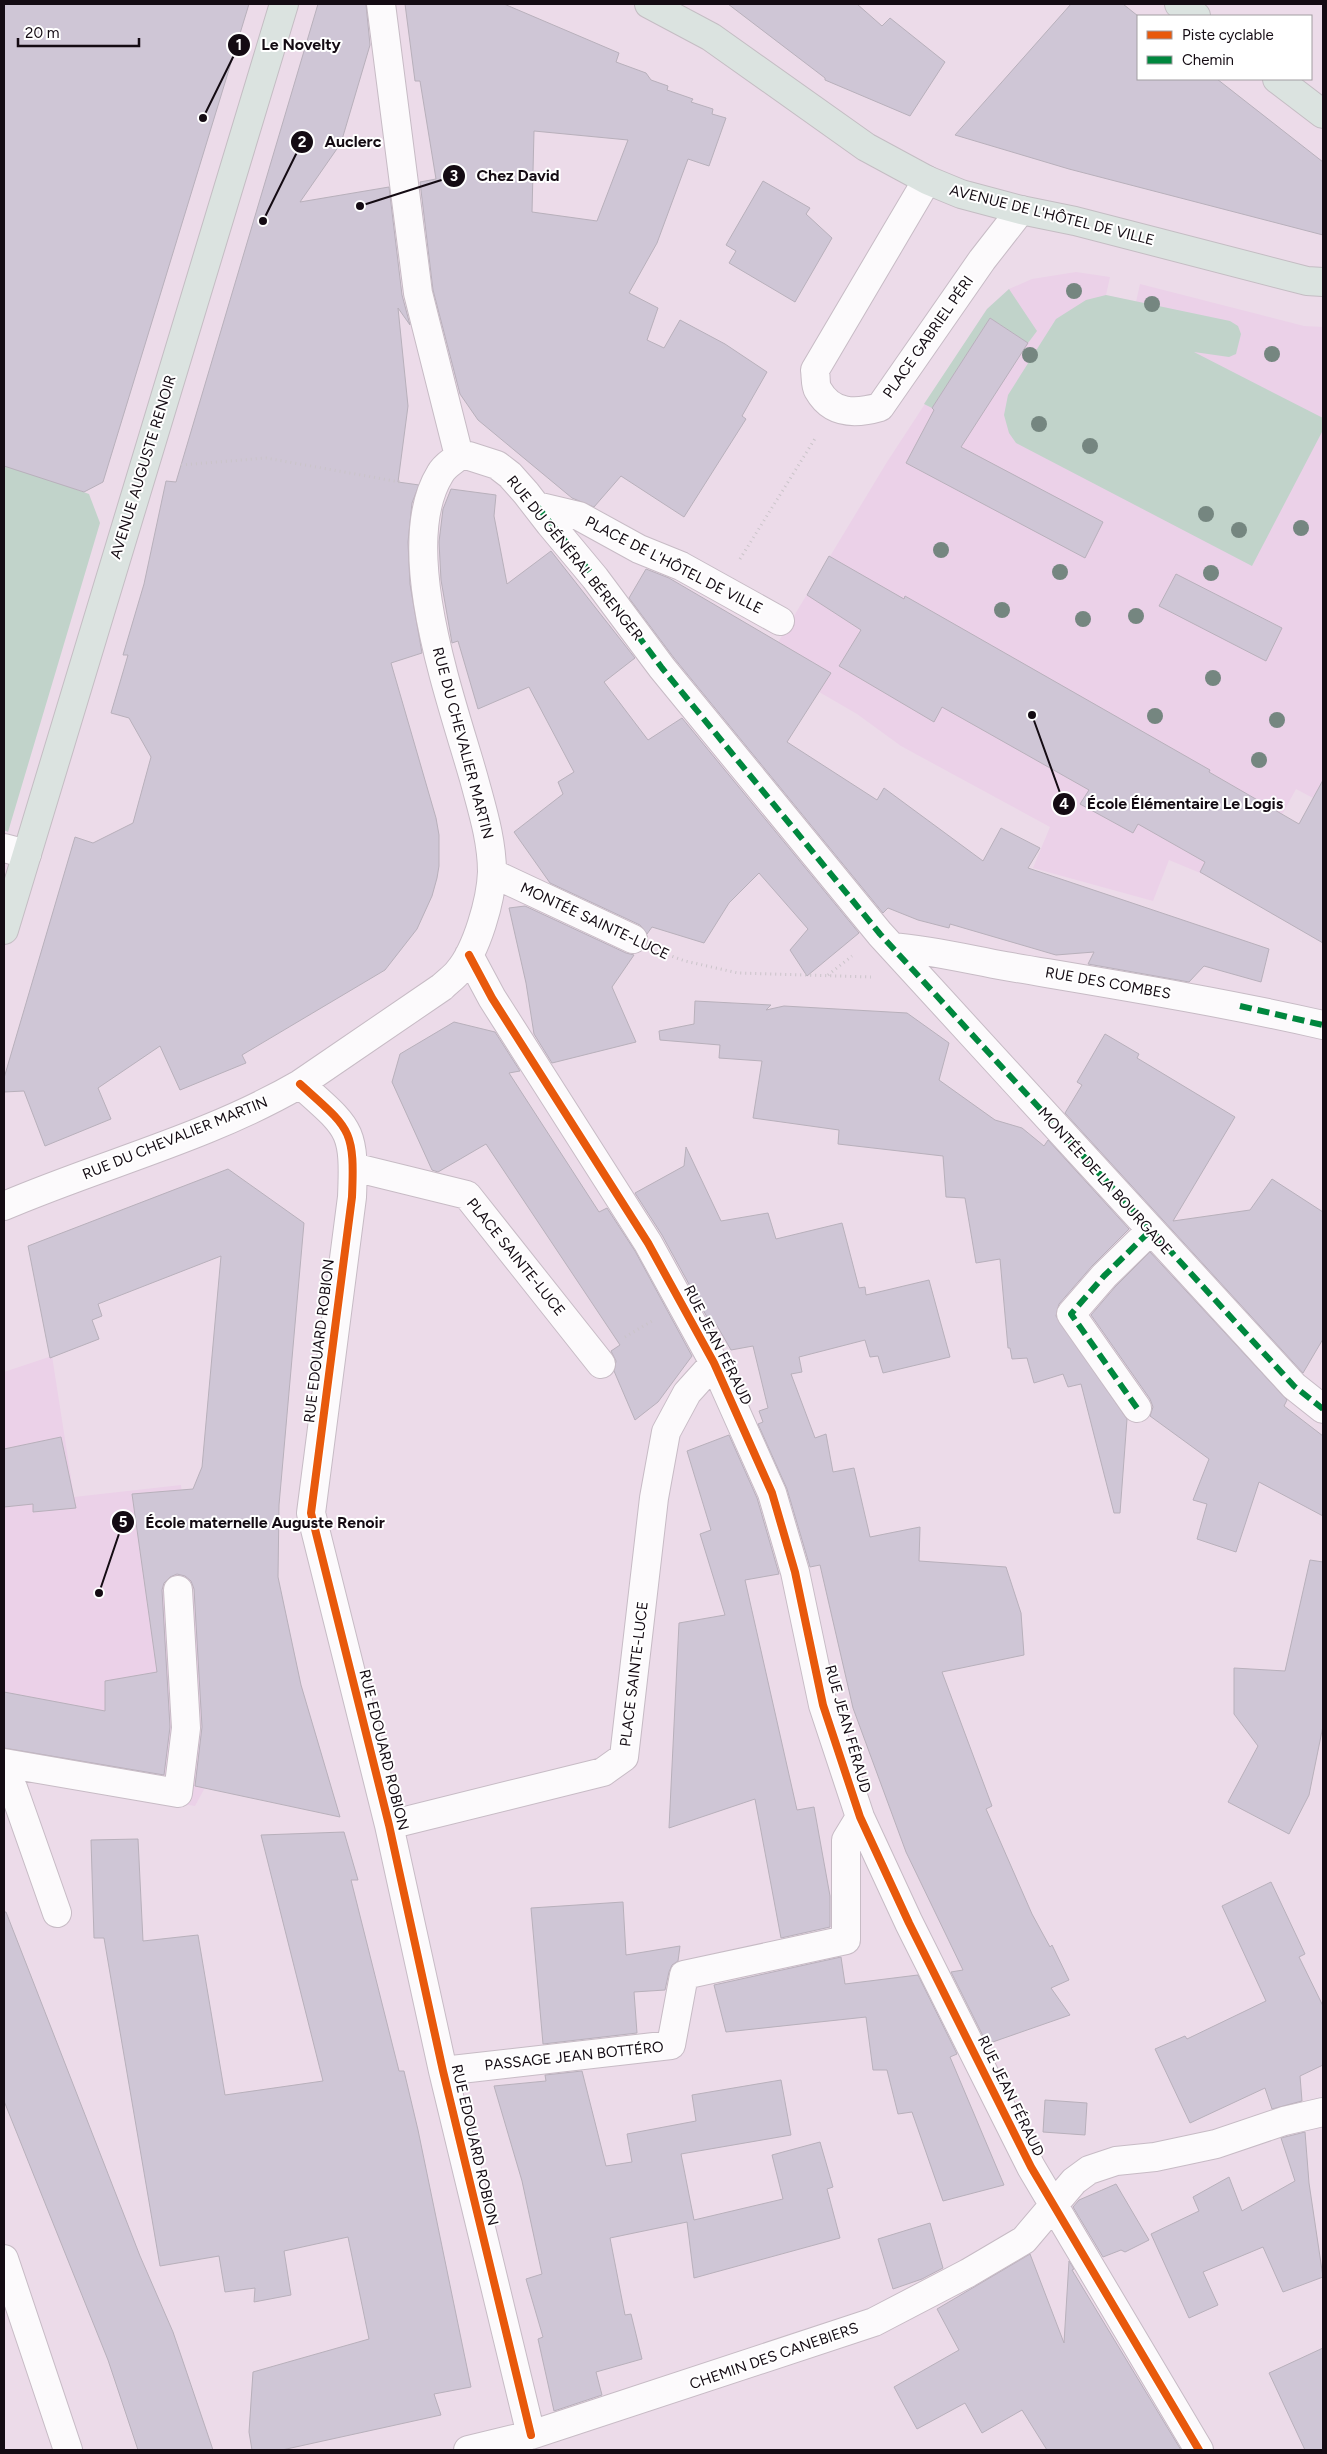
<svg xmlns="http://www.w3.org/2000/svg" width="1327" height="2454" font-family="Figtree,sans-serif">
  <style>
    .built { fill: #ebd1e8 }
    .green { fill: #c1d3ca }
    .building { fill: #cfc6d6; stroke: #b8b0bb; fill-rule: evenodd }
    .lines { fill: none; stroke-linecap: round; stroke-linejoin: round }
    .minor-casing { stroke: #c7bbc5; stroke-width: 30 }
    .major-casing { stroke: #c4bdc3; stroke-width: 30 }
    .path { stroke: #cac4c9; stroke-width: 3; stroke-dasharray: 1 4; stroke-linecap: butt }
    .minor { stroke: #fcfafc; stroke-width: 28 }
    .major { stroke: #dbe3e0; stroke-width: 28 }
    .quiet { stroke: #00873e; stroke-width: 6; stroke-dasharray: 12 6; stroke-linecap: butt }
    .cycleway-casing { stroke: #fff; stroke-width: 11 }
    .cycleway { stroke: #e8590c; stroke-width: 8 }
    .tree { fill: #758680 }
    .labels { text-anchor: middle; stroke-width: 4; stroke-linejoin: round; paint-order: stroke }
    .street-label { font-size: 15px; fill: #140b13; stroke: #fff }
    .leader { fill: none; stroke: #140b13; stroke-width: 2 }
    .callout-dot { fill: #140b13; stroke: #fff; stroke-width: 2 }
    .mark-label { font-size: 15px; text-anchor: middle; font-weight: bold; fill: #fff }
    .callout-label { font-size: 16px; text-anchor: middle; font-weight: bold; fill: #140b13; stroke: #fff; stroke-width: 4; stroke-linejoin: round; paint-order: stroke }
  </style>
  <rect width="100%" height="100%" fill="#ecdbe9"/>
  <path class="built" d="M1076 272 1110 277 1106 295 1136 302 1140 284 1304 326 1323 327V780L1313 798 1296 789 1241 890 1169 860 1153 901 1033 868 1050 827 901 746 857 714 802 682 777 644 887 462 987 309 1009 289 1032 279Z
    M52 1356 74 1497 181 1485 204 1690 208 1782 195 1806 4 1774V1372Z"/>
  <path class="green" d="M1009 289 1037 331 1028 343 990 318 932 408 924 404 987 309Z
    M1106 295 1230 321 1238 326 1241 334 1236 354 1229 357 1194 352 1323 418V430L1252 566 1016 443 1009 433 1004 415 1008 395 1056 319 1086 300Z
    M4 464 89 494 100 523 8 832 4 830Z"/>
  <path class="building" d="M4 4H249L103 482 84 492 4 466Z
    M318 4H366L370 45 341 143 300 202 389 187 402 295 410 325 398 308 408 406 398 482 419 485 412 503 408 542 410 584 422 653 391 663 436 818 439 835V866L437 878 432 896 417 929 385 970 242 1055 246 1063 180 1090 160 1046 98 1088 111 1119 45 1146 24 1091 4 1092V1078L75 837 93 843 133 823 151 757 129 718 111 713 128 655H123L144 584 166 481 176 482Z
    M405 4H504L619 53 616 62 646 73 651 80 668 86 667 90 693 99 691 102 713 109 712 114 726 118 709 166 688 159 657 243 629 293 658 308 647 340 664 348 680 320 725 344 767 372 742 416 746 419 684 517 621 476 594 507 572 498 478 420 460 394 433 290 420 182 436 179 420 81H415ZM534 131 628 140 597 221 532 212Z
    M728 4H857L882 26 890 18 945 62 910 116 825 80V78Z
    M1071 4H1123L1138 16V79H1217L1323 162V235L1069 169 955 135Z
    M763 181 810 208 806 214 832 238 795 302 729 263 736 251 726 245Z
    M990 318 1028 343 961 447 1103 522 1085 558 906 463 934 410 932 408Z
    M451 489 496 495 494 516 507 584 551 551 635 658 604 682 648 740 682 718 859 933 807 976 790 950 808 929 759 873 729 903 704 943 652 927 647 934 640 925 550 883 514 832 563 794 558 782 574 772 529 687 478 709 458 641 452 643 441 580 439 542 443 509Z
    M829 556 904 599 905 596 1210 770 1209 772 1299 824 1323 780V943L1200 872 1205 862 1138 824 1133 833 1080 804 1089 790 942 707 934 722 839 666 861 630 807 595Z
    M646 569 669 578 831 673 787 742 877 800 884 788 983 861 1001 828 1040 848 1028 868 1269 949 1261 982 1204 966 1189 982 1088 964 1094 952 1056 955 950 924 949 928 918 920 888 908 883 913 674 658 629 598Z
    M1176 574 1282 628 1266 661 1159 606Z
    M525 906 626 953 634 955 612 987 636 1042 552 1063 534 1034 526 983 509 908Z
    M695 1001 771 1005 766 1010 784 1006 907 1013 949 1043 939 1080 995 1120 1022 1128 1044 1146 1048 1140 1129 1229 1092 1266 1059 1304 1056 1316 1127 1419 1120 1513H1114L1081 1384 1068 1387 1063 1374 1034 1383 1027 1358 1012 1359 1010 1348H1008L1000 1259 976 1263 965 1198 946 1197 943 1156 838 1144 839 1130 753 1118 762 1061 719 1058 720 1045 660 1040 659 1031 694 1024Z
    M454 1022 495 1032 520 1071 509 1073 599 1212 607 1208 635 1251 692 1356 658 1402 635 1420 614 1371 616 1361 611 1351 620 1345 486 1144 438 1172 432 1170 392 1082 400 1054Z
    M1105 1034 1139 1054 1137 1058 1235 1117 1173 1221 1250 1210 1272 1179 1323 1212V1339L1303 1373 1065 1113 1082 1085 1077 1082Z
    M686 1147 721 1221 768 1213 776 1239 842 1223 859 1288 865 1287 866 1295 929 1280 950 1357 883 1373 878 1356 870 1357 865 1340 799 1357 802 1372 791 1374 815 1438 826 1434 833 1472 854 1468 870 1537 920 1527 919 1561 1006 1567 1021 1613 1024 1655 942 1672 992 1806 986 1809 1032 1914 1050 1947 1052 1945 1069 1980 1051 1988 1070 2015 987 2044 951 1972 963 1970 906 1852 853 1708 820 1565 810 1567 787 1489 758 1424 763 1422 759 1411 768 1408 753 1346 731 1350 716 1324 713 1328 662 1235 635 1193 684 1166Z
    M228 1169 304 1223 279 1505 278 1577 301 1685 340 1817 195 1786 202 1727 194 1589 191 1581 185 1576 177 1574 170 1577 164 1583 162 1590 170 1727 164 1775 4 1748V1692L105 1711V1681L157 1672 132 1494 193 1489 202 1467 221 1256 98 1304 102 1316 92 1320 99 1339 50 1358 28 1246Z
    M1150 1252 1287 1400 1284 1406 1323 1436V1516L1259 1482 1236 1552 1197 1539 1207 1504 1193 1500 1209 1459 1150 1416 1153 1407 1150 1399 1091 1315 1115 1287Z
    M729 1435 757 1498 779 1574 745 1580 797 1810 814 1807 830 1896V1927L781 1938 755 1799 669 1828 679 1623 725 1615 700 1534 711 1530 687 1451Z
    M61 1437 76 1508 33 1512V1504L4 1507V1449Z
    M1310 1560 1323 1562V1726L1309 1795 1289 1834 1228 1802 1258 1746 1234 1714V1668L1285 1671Z
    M344 1832 358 1880H351L399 2071H404L418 2130 471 2387 434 2394 441 2415 282 2450H252L249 2432 253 2372 369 2339 348 2237 284 2251 291 2295 254 2302 255 2288 225 2292 219 2256 160 2266 104 1938H94L91 1840 138 1839 143 1941 198 1935 225 2095 323 2081 261 1835Z
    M1271 1882 1305 1954 1299 1957 1323 2006V2065L1300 2076 1302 2101 1272 2109 1265 2088 1190 2123 1155 2049 1185 2036 1187 2039 1266 2001 1222 1906Z
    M623 1902 626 1955 680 1946 678 1961 672 1965 669 1972 665 1990 634 1992 637 2033 543 2044 531 1908Z
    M4 1912H6L140 2256 173 2332 213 2450H138L108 2360 4 2101Z
    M841 1957 845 1984 918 1975 957 2054 950 2057 1004 2185 943 2201 912 2112 898 2114 887 2070H873L866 2017 726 2032 714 1985Z
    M582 2071 606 2166 632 2162 627 2134 696 2121 692 2095 781 2080 791 2135 681 2154 694 2220 783 2199 772 2155 820 2142 833 2187 827 2189 840 2238 694 2278 687 2222 610 2238 625 2315 631 2314 642 2359 596 2372 602 2395 554 2411 538 2339 543 2337 526 2279 542 2274 522 2181 494 2086 546 2081 545 2075Z
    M1045 2100 1087 2103 1085 2135 1043 2132Z
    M1305 2132 1309 2183 1323 2277 1283 2292 1263 2247 1203 2272 1218 2305 1189 2318 1151 2234 1199 2211 1193 2197 1229 2177 1242 2211 1295 2181 1281 2138Z
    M1116 2184 1149 2240 1125 2252 1121 2250 1103 2257 1073 2207 1079 2200Z
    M930 2223 943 2268 922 2279 893 2289 878 2239Z
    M1030 2254 1064 2343 1069 2261 1074 2269 1072 2270 1181 2450H1047L1022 2410 982 2433 965 2403 917 2429 894 2387 959 2350 937 2309Z
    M1323 2348V2450H1305L1269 2373Z"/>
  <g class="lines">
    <defs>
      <path id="minor" d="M381 4 418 293 459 456
        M927 180 815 370C816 376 815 385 818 390 832 415 856 414 880 407L982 260 1021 210
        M459 456H469L497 465 510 475 526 493 550 524 595 578 662 668 880 934 1294 1386 1323 1409
        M537 506 579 516 639 549 681 566 780 621
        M4 848 27 854
        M492 873 633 939
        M892 947C930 950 967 959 1005 966 1111 984 1218 1001 1323 1025
        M469 955 492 998 648 1243 714 1363 772 1493 795 1572 823 1705 860 1817 909 1923 1031 2167 1199 2450
        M300 1084C350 1129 355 1128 352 1197L311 1513 389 1825 443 2071 531 2435
        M353 1167 467 1195 601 1364
        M4 1206C102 1164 207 1138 300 1084L442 987C447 982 454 977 458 972 477 950 491 900 492 872 492 840 482 809 474 779 452 701 395 547 440 474 444 466 452 462 459 456
        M1137 1408 1071 1314 1104 1276 1150 1231
        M4 1763 178 1793 186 1728 178 1590
        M4 1787 13 1788 57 1913
        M389 1825 603 1772 624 1757 654 1498 666 1432 687 1393 714 1363
        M443 2071 671 2045 684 1975 846 1940V1840L860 1817
        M4 2259 68 2450
        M468 2450 531 2435 874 2322 968 2273 1024 2240 1074 2181 1089 2170 1116 2161 1155 2157 1216 2144 1284 2121 1323 2112"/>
      <path id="major" d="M649 4 711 37 866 147 927 180 961 194 1021 210 1075 221 1307 281 1323 282
        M1179 4 1196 16
        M1277 79 1323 114
        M4 930 284 4"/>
    </defs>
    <use href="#minor" class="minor-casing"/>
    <use href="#major" class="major-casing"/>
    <path class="path" d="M181 465 266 458 400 482
      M740 559 816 437
      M663 953 685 961 738 973 871 977
      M828 975 852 956
      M625 1337 652 1321"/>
    <use href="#minor" class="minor"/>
    <use href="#major" class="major"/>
    <path class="quiet" d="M537 506 595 578 662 668 880 934 1294 1386 1323 1409
      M1240 1006 1323 1025
      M1137 1408 1071 1314 1104 1276 1150 1231"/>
    <defs>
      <path id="cycleway" d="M469 955 492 998 648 1243 714 1363 772 1493 795 1572 823 1705 860 1817 909 1923 1031 2167 1199 2450
        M300 1084C350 1129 355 1128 352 1197L311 1513 389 1825 443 2071 531 2435"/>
    </defs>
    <use href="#cycleway" class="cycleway-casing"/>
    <use href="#cycleway" class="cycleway"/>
  </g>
  <g class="tree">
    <circle cx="1074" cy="291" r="8"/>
    <circle cx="1152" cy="304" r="8"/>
    <circle cx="1272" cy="354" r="8"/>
    <circle cx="1030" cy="355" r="8"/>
    <circle cx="1039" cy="424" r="8"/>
    <circle cx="1090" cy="446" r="8"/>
    <circle cx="1206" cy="514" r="8"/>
    <circle cx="1301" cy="528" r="8"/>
    <circle cx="1239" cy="530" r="8"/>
    <circle cx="941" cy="550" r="8"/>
    <circle cx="1060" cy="572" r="8"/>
    <circle cx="1211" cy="573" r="8"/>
    <circle cx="1002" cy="610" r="8"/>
    <circle cx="1136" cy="616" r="8"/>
    <circle cx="1083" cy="619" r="8"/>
    <circle cx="1213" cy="678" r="8"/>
    <circle cx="1155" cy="716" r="8"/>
    <circle cx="1277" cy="720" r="8"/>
    <circle cx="1259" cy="760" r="8"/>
  </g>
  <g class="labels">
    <g class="street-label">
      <text transform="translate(1052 215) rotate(14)" y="5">AVENUE DE L'HÔTEL DE VILLE</text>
      <text transform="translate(928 337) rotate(-55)" y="5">PLACE GABRIEL PÉRI</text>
      <text transform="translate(143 467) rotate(-73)" y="5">AVENUE AUGUSTE RENOIR</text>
      <text transform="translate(575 558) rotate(51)" y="5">RUE DU GÉNÉRAL BÉRENGER</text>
      <text transform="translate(674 565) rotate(27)" y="5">PLACE DE L'HÔTEL DE VILLE</text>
      <text transform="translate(463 743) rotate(75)" y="5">RUE DU CHEVALIER MARTIN</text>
      <text transform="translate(595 921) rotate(25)" y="5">MONTÉE SAINTE-LUCE</text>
      <text transform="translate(1108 983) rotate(10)" y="5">RUE DES COMBES</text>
      <text transform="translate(175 1138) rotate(-22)" y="5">RUE DU CHEVALIER MARTIN</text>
      <text transform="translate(1105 1181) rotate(48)" y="5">MONTÉE DE LA BOURGADE</text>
      <text transform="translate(516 1257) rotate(51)" y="5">PLACE SAINTE-LUCE</text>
      <text transform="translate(319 1341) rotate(-83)" y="5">RUE EDOUARD ROBION</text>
      <text transform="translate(718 1345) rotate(63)" y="5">RUE JEAN FÉRAUD</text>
      <text transform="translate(634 1674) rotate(-83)" y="5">PLACE SAINTE-LUCE</text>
      <text transform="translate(848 1729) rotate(74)" y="5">RUE JEAN FÉRAUD</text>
      <text transform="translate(384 1750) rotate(76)" y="5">RUE EDOUARD ROBION</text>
      <text transform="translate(574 2056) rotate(-6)" y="5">PASSAGE JEAN BOTTÉRO</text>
      <text transform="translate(1011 2096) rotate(64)" y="5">RUE JEAN FÉRAUD</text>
      <text transform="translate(475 2145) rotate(77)" y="5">RUE EDOUARD ROBION</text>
      <text transform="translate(774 2356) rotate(-19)" y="5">CHEMIN DES CANEBIERS</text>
    </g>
  </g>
  <path class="leader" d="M203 118L239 45M263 221L302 142M360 206L454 176M1032 715L1064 804M99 1593L123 1522"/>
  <g class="callout-dot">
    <circle cx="203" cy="118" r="5"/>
    <circle cx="263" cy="221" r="5"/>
    <circle cx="360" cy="206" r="5"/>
    <circle cx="1032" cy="715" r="5"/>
    <circle cx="99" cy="1593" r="5"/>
    <circle cx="239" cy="45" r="12"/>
    <circle cx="302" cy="142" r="12"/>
    <circle cx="454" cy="176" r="12"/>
    <circle cx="1064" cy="804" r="12"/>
    <circle cx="123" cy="1522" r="12"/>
  </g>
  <g class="mark-label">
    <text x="239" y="50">1</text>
    <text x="302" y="147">2</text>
    <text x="454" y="181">3</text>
    <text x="1064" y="809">4</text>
    <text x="123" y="1527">5</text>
  </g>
  <g class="callout-label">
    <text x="301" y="50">Le Novelty</text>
    <text x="353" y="147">Auclerc</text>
    <text x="518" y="181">Chez David</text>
    <text x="1185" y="809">École Élémentaire Le Logis</text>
    <text x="265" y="1528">École maternelle Auguste Renoir</text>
  </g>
  <rect width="1327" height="2454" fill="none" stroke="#140b13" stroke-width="10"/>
  <rect x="1137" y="15" width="175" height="65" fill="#ffffff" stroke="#a19da1"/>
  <rect x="1147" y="31" width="25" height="8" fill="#e8590c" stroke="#a19da1"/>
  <text x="1182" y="40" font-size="15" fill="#140b13">Piste cyclable</text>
  <rect x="1147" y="56" width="25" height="8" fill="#00873e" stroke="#a19da1"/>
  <text x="1182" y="65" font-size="15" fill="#140b13">Chemin</text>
  <path d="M18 38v8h121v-8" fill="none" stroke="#140b13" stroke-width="2.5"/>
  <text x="25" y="38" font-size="15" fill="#140b13" stroke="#ffffff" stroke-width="4" paint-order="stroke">20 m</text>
</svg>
